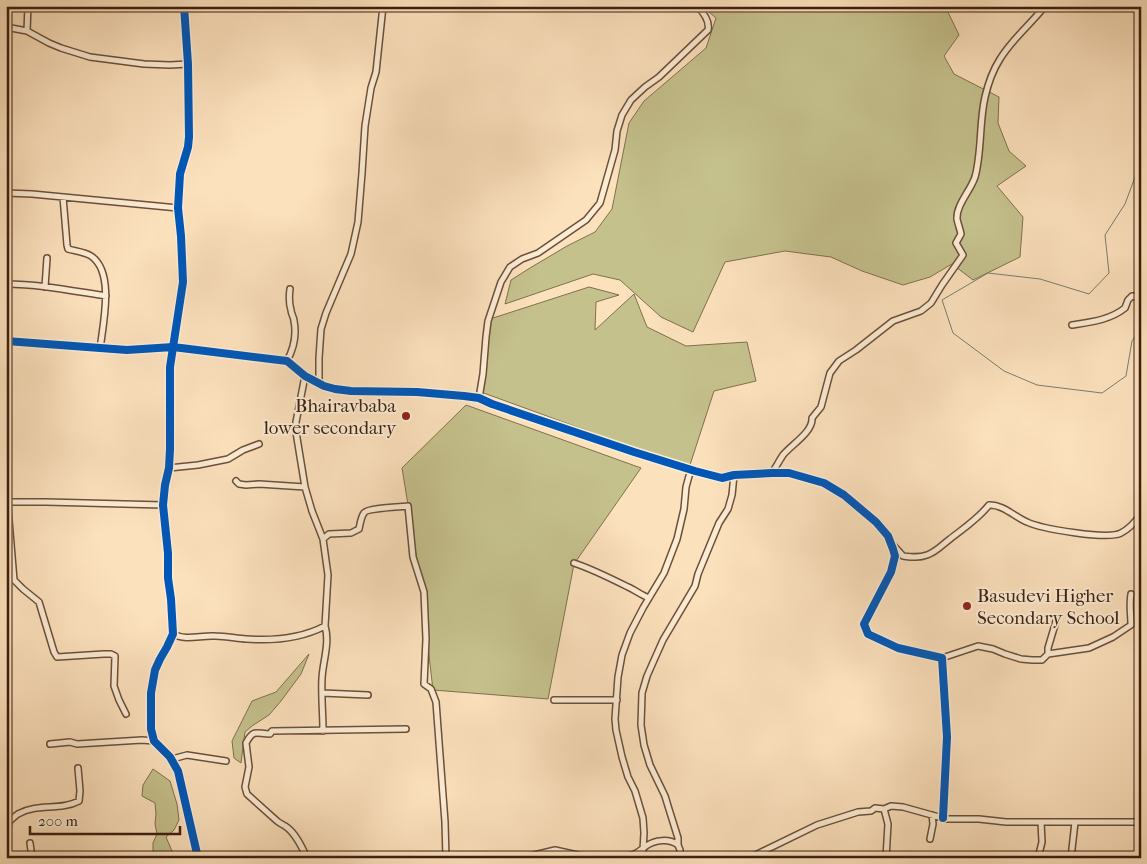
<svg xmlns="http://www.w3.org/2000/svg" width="1147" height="864" font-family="'IM FELL French Canon',serif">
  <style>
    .green { fill: #c5c18d; stroke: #80704f }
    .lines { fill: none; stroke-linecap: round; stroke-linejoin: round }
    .stream { stroke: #777e72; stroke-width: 1 }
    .minor-casing { stroke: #6b503c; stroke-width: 8 }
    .minor { stroke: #fdecd4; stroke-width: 5 }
    .cycleway-casing { stroke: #fdecd4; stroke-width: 11 }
    .cycleway { stroke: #0057b8; stroke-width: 8 }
    .poi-dot { fill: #8f2418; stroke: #fdecd4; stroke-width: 2 }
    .labels { text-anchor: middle; stroke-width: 4; stroke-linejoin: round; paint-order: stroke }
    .poi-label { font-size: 19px; fill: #3b1f11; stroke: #fdecd4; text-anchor: end }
  </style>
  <rect width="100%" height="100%" fill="#fce1bd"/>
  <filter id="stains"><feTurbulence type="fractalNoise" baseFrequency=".004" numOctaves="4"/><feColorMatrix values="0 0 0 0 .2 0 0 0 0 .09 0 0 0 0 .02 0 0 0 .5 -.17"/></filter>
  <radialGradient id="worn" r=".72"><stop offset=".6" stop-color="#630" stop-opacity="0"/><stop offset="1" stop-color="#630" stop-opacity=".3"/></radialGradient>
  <path class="green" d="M702 6H945L959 35 944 56 954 74 999 97 998 123 1009 151 1026 166 997 186 1023 217 1020 257 973 280 952 264 930 277 903 285 862 271 831 257 785 251 725 262 693 332 661 317 620 280 593 274 505 304 511 280 530 268 567 246 595 232 612 209 629 123 644 101 706 48 716 18Z
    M589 287 619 295 596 302 595 330 634 294 647 327 686 346 747 342 756 381 714 391 689 468 481 392 490 319Z
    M466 405 641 468 574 564 548 699 433 690 420 579 402 468Z
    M309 654 301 674 281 701 269 715 252 726 245 732 241 763 234 758 232 741 252 701 276 692Z
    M153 769 170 781 177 804 179 820 174 830 166 837 175 858H155L153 852V843L157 834 155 824 156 814 155 803 142 796 143 785Z"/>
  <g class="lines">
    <path class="stream" d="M1141 161 1125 204 1105 235 1109 273 1089 294 1040 279 988 273 942 300 953 333 1004 371 1037 385 1102 393 1126 376 1132 341 1141 328"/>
    <defs>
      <path id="minor" d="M184 6 188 64 189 137 188 147 180 174 178 208 181 236 183 282 170 367V449L169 468 165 485 163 505 168 553V578L171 599 173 634 167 647 160 659 155 670 151 693V729L154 741 170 757 178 771 198 858
        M6 27 27 31 49 43 61 48 90 57 144 64 170 65 188 64
        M27 31 28 6
        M6 193 32 194 178 208
        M63 197 67 245 68 249C75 251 85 252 91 256 115 272 103 324 100 349
        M6 284C40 284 73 291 106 296
        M45 287 47 258
        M1072 325C1091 322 1110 320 1125 308L1128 300 1132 296 1141 298
        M6 341 127 350 173 347 287 361 305 376 324 386 335 389 351 391 417 392 464 396 479 398 492 404 634 452 695 471 722 478 734 475 772 473H789L824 483 844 495 876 522 888 536 893 549 895 556 891 572 864 624 868 634 898 648 942 658 947 737 943 818
        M287 361C294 348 297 336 294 321 294 317 291 314 291 310 289 303 289 296 290 289
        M305 376 296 422V432L305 487 312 511 323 539 328 575 325 626C330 643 323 661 322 678 321 695 323 713 323 731
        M319 383V358L321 329 326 313 351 254 358 222 362 173 365 126 371 88 376 72 383 6
        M479 398 483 374 486 337 488 321 501 282 510 267 522 259 538 253 586 220 600 203 615 150 617 131 622 115 631 100 645 87 659 77 708 30C710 21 703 12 697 6
        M169 468 198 465 228 459 243 450 259 444
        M772 473C776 467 779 461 783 455 791 445 813 432 812 418L821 407 830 373 839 361 856 350 893 321 921 311 931 303 942 285 963 255 956 243 961 234C960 229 958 224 957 219 956 205 971 190 975 177 982 152 979 123 985 97 988 84 993 70 1000 59 1012 39 1031 24 1045 6
        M236 481 239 484 246 485 259 484 305 487
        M6 484 14 580 23 589 39 602 54 652 57 657 104 654H111L115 656 114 686 119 700 126 714
        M6 502H46L163 505
        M323 539 329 534 351 533 359 529C360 524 361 517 364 513 367 508 401 507 408 506L413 557 424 592 426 639 424 684 431 689 436 702 445 822 446 858
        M893 545 903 556C912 557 919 558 927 555 936 552 942 545 950 539 964 528 978 519 989 505 1002 504 1015 517 1027 522 1042 529 1108 540 1121 533 1129 529 1136 521 1141 514
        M574 563C592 569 610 578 628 587 635 590 641 595 649 598
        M173 634C186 641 201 635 215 636 225 636 235 638 246 639 273 641 300 639 325 626
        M1048 654V648L1057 618
        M942 658 978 646 993 649 1005 654 1021 659 1032 660H1042L1048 654 1089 648 1113 637 1131 625C1131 615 1129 604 1131 594
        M322 693 368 695
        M554 700H617
        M50 744 70 742 77 744 142 740 154 741
        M172 759 187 755 226 761
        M884 809 888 824 886 858
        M930 839 933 824 932 815
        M6 842 9 822C12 819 15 816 18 814 37 803 60 811 79 801L80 791 78 768
        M30 843 32 858
        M678 845V838L668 806 665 796 650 765 644 745 641 725 642 693 647 676 663 640 695 586 698 574 719 523 728 509 732 495 734 475
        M643 850 644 833 643 818 635 791 628 777 622 757 616 730 615 719 618 677 622 655 630 633 643 608 664 573 677 539 684 509 686 487 689 476 693 469
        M307 858C302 847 295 832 285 826 282 824 279 823 277 821L247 794 245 787 249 767 246 743C254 728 257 734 270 734L272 731 406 729
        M522 858 555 850 591 858
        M620 858C624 857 628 856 632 855 638 853 642 849 646 846 655 840 669 838 678 845L680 850V858
        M749 858 817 825 858 812 871 811 875 808 884 809 891 806 903 807 946 819H979L1006 822H1141
        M1038 858 1042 842 1041 822
        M1071 858 1075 822"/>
    </defs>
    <use href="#minor" class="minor-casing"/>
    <use href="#minor" class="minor"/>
    <defs>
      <path id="cycleway" d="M184 6 188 64 189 137 188 147 180 174 178 208 181 236 183 282 170 367V449L169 468 165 485 163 505 168 553V578L171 599 173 634 167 647 160 659 155 670 151 693V729L154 741 170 757 178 771 198 858
        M6 341 127 350 173 347 287 361 305 376 324 386 335 389 351 391 417 392 464 396 479 398 492 404 634 452 695 471 722 478 734 475 772 473H789L824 483 844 495 876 522 888 536 893 549 895 556 891 572 864 624 868 634 898 648 942 658 947 737 943 818"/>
    </defs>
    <use href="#cycleway" class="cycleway-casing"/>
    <use href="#cycleway" class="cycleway"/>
  </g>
  <g class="poi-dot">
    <circle cx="406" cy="416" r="5"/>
    <circle cx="967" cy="606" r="5"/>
  </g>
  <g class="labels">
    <g class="poi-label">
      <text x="396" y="412">Bhairavbaba<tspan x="396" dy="22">lower secondary</tspan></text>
      <text x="977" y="602" text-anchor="start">Basudevi Higher<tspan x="977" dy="22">Secondary School</tspan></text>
    </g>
  </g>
  <rect width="1147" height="864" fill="none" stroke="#fce1bd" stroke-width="25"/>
  <rect x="8" y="8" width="1132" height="849" fill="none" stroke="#3b1f11" stroke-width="2.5"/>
  <rect x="12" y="12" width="1122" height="839" fill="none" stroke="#3b1f11"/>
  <path d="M30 826v8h150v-8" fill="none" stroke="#3b1f11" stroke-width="2.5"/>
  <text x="38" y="826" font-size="15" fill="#3b1f11" stroke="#fdecd4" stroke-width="4" paint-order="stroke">200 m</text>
  <rect width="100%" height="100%" filter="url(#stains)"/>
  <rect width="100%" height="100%" fill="url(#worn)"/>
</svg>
